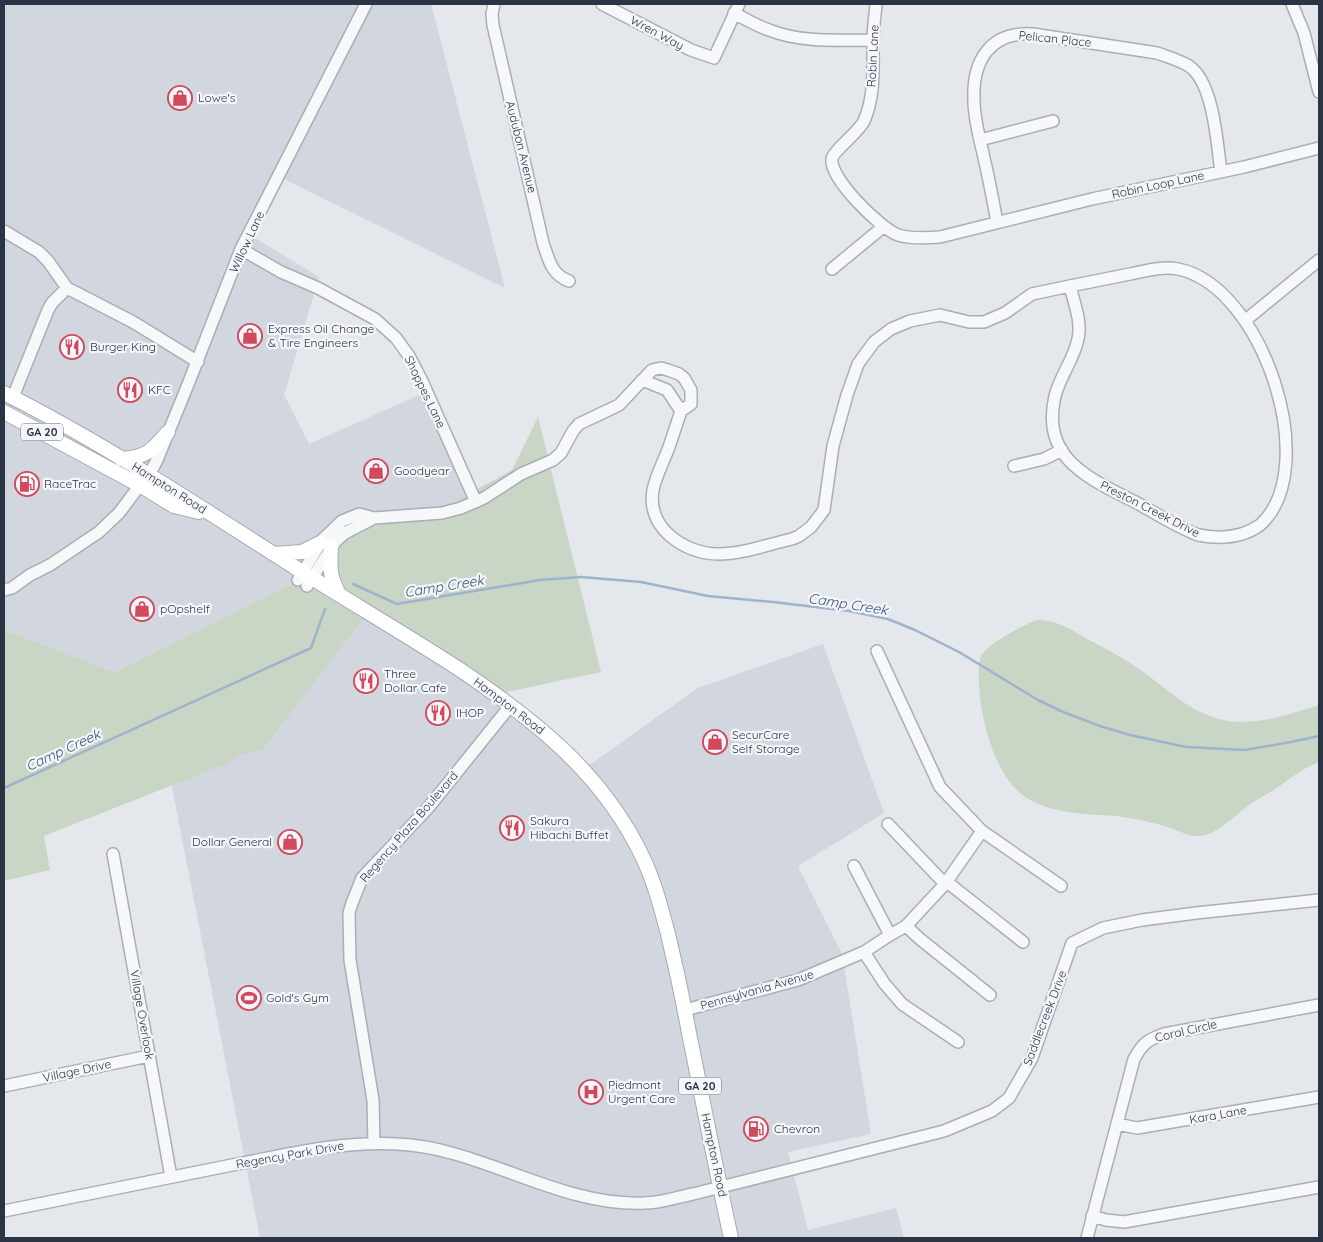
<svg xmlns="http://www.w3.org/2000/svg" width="1323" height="1242" font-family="Quicksand,sans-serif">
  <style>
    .built { fill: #d2d6de }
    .green { fill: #c9d6c5 }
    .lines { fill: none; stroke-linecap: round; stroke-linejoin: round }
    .stream { stroke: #9fb4cc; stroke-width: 2.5 }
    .minor-casing { stroke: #a9aeb7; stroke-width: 14 }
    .major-casing { stroke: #a3abb8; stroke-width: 16 }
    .minor { stroke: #f7f8fa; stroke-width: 11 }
    .major { stroke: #fff; stroke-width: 14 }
    .labels { text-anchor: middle; stroke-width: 4.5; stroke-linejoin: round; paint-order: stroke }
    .shield { fill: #f4f6f9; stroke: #676e7b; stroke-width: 1 }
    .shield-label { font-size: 11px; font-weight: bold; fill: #2b3445 }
    .street-label { font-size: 12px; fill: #2b3445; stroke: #f4f6f9 }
    .poi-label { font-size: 12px; fill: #2b3445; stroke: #f4f6f9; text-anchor: start }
    .water-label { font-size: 14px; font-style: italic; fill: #34527a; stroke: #f4f6f9 }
  </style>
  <rect width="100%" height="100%" fill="#e4e7ec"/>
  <path class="built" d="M4 4H431L505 288 280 177 250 235 319 277 284 395 309 444 426 392 470 493 439 511 115 672 4 630Z
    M363 619 488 696 581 771 698 688 823 644 884 813 798 866 842 954 871 1134 788 1152 808 1230 896 1208 904 1238H260L169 772Z"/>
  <path class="green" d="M538 417 601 672 488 696 363 619 262 750 244 754 223 765 44 836 50 870 4 881V630L115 672 299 580 346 515 438 511 512 470Z
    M1037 620C1058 620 1072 630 1089 640 1107 649 1125 659 1142 671 1174 694 1198 721 1241 722 1267 722 1295 713 1319 705V762C1303 768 1288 780 1274 790 1264 796 1254 801 1245 808 1232 818 1217 834 1200 836 1187 837 1177 829 1164 826 1151 822 1137 819 1123 817 1092 813 1055 816 1027 798 995 779 980 718 979 683 979 675 978 664 981 656 985 645 1025 624 1037 620Z"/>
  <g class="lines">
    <path class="stream" d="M353 584 397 604 540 580 581 577 641 582 708 596 773 602 849 611 888 619 915 630 959 652 1038 700 1063 712 1100 726 1130 735 1186 747 1245 750 1291 742 1319 736
      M4 788 311 648 325 609"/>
    <defs>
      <path id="minor" d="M494 4 492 14 493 25 543 243C549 260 551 274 569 281
        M602 4 691 50 714 58 739 4
        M876 4C875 16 873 29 873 42 873 69 875 96 864 121 858 133 833 151 832 159 829 178 881 229 898 235 910 239 927 238 940 237L1092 199 1244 167 1319 148
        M1292 4 1304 33 1319 92
        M734 13C745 19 757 26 769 30 801 43 839 40 873 40
        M980 140 1053 121
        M997 222C993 201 989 179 984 158 980 139 974 120 974 101 972 61 990 31 1033 34L1157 53C1168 57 1179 60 1189 66 1214 83 1217 144 1221 172
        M4 231 39 252 48 261 67 288 133 322 198 362
        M241 249 281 272 318 288 375 319 396 338 409 356 422 381 476 502
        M832 269 883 227
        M1247 319 1319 260
        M642 380 667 390 681 411
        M13 397 48 310 52 303 67 288
        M1014 466 1044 459 1062 450
        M145 483 157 460 187 387 241 249 366 4
        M298 580 323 539 342 521 359 514 374 518 442 513 461 508 484 498 521 474 553 460 561 453 573 431 579 424 619 405 652 370 661 368 668 370 679 374 684 378 691 390V404L681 411C677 423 673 435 669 447 664 461 656 475 653 490 650 508 656 523 669 535 709 569 748 549 792 539L799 536 811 527 824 510 833 446 847 395 858 364 874 342 891 329 910 321 940 315 969 322H984L1005 313 1032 294 1070 286C1074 303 1082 322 1078 339 1074 359 1060 376 1055 396 1040 460 1091 479 1137 503 1157 514 1177 527 1198 535 1219 539 1242 538 1260 525 1323 469 1263 286 1178 269 1162 266 1145 271 1130 274 1110 278 1090 282 1070 286
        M307 586 336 541 345 533 374 518
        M4 590 12 588 30 575 50 565 99 532 119 513 140 485
        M877 651 940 787 982 831 1061 886
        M888 824 945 884
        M113 854 171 1177
        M854 866 890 935
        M947 882 1023 942
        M906 926 920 939 990 995
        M864 952 884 983 902 1004 958 1042
        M685 1010 798 980 864 952 890 935 906 926 945 884 982 831
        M4 1086 149 1056
        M1117 1124 1137 1128 1319 1097
        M374 1144 373 1100 350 960 349 913 352 903 362 878 428 808 511 705
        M4 1211C81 1195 159 1180 237 1164 290 1154 342 1141 397 1144 481 1147 558 1207 645 1203 661 1203 677 1197 693 1194L944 1131 992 1111 1009 1098 1032 1058 1072 943 1103 928 1142 920 1196 913 1319 900
        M1092 1216 1106 1220 1124 1222 1319 1187
        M1087 1238 1134 1059C1143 1043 1147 1040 1164 1034L1319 1005"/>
      <path id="major" d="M4 393C105 444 200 507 296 568 350 602 405 634 459 669 535 720 604 774 644 860 655 884 661 908 668 934 676 967 683 1000 689 1033 703 1102 716 1170 731 1238
        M4 412 143 487 174 506 199 512
        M121 459C147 457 152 451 168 432
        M331 547C330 569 329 574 339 594
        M274 554 302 552 320 543"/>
    </defs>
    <use href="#minor" class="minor-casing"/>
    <use href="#major" class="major-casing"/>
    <use href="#minor" class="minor"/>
    <use href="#major" class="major"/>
  </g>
  <defs>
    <symbol id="shop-ring" viewBox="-11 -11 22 22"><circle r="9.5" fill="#f4f6f9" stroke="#d1495b" stroke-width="1.5"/><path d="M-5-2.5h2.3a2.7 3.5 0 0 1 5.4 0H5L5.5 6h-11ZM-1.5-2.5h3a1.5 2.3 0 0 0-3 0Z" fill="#d1495b"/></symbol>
    <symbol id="restaurant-ring" viewBox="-11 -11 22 22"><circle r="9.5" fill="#f4f6f9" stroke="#d1495b" stroke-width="1.5"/><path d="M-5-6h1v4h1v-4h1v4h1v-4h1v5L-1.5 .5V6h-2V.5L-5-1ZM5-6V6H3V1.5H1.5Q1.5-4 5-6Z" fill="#d1495b"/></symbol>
    <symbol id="fuel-ring" viewBox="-11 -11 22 22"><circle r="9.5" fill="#f4f6f9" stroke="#d1495b" stroke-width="1.5"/><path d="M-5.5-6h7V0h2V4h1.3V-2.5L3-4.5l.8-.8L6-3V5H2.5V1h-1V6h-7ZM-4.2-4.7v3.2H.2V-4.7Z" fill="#d1495b"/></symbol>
    <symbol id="stadium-ring" viewBox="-11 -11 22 22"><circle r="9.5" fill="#f4f6f9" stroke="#d1495b" stroke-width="1.5"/><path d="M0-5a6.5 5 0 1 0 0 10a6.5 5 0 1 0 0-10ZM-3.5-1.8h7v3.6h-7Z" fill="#d1495b"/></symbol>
    <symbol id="hospital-ring" viewBox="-11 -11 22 22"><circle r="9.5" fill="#f4f6f9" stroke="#d1495b" stroke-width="1.5"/><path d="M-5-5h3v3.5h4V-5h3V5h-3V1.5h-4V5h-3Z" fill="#d1495b"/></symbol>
  </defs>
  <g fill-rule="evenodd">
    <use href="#shop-ring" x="166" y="84" width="28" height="28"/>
    <use href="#shop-ring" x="236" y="322" width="28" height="28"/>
    <use href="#restaurant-ring" x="58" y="333" width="28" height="28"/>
    <use href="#restaurant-ring" x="116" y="376" width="28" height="28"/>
    <use href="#shop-ring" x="362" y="457" width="28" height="28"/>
    <use href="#fuel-ring" x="13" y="470" width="28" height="28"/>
    <use href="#shop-ring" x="128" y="595" width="28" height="28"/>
    <use href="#restaurant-ring" x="352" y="667" width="28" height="28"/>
    <use href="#restaurant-ring" x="424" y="699" width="28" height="28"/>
    <use href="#shop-ring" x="701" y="728" width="28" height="28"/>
    <use href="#restaurant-ring" x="498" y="814" width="28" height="28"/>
    <use href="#shop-ring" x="276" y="828" width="28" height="28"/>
    <use href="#stadium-ring" x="235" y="984" width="28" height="28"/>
    <use href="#hospital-ring" x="577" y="1078" width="28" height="28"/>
    <use href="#fuel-ring" x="742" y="1115" width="28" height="28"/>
  </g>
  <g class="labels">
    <g class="shield">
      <rect x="21" y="423.5" width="42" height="17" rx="4"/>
      <rect x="679" y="1077.5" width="42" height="17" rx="4"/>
    </g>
    <g class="shield-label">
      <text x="42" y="436">GA 20</text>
      <text x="700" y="1090">GA 20</text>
    </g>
    <g class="street-label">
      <text transform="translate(657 33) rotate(28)" y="4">Wren Way</text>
      <text transform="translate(1055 39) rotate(6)" y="4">Pelican Place</text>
      <text transform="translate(873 56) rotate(-87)" y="4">Robin Lane</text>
      <text transform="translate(521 147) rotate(76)" y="4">Audubon Avenue</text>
      <text transform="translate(1158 185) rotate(-12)" y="4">Robin Loop Lane</text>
      <text transform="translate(247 242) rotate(-65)" y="4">Willow Lane</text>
      <text transform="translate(425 392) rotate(64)" y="4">Shoppes Lane</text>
      <text transform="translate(169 488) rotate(32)" y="4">Hampton Road</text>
      <text transform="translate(1150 509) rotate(27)" y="4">Preston Creek Drive</text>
      <text transform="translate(509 706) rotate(37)" y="4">Hampton Road</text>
      <text transform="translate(409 827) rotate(-49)" y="4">Regency Plaza Boulevard</text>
      <text transform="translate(757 990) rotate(-16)" y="4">Pennsylvania Avenue</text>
      <text transform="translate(142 1015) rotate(80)" y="4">Village Overlook</text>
      <text transform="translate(1045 1018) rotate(-69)" y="4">Saddlecreek Drive</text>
      <text transform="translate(1186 1031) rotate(-13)" y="4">Coral Circle</text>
      <text transform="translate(77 1071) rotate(-12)" y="4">Village Drive</text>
      <text transform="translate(1218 1115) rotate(-10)" y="4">Kara Lane</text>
      <text transform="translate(290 1155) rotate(-10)" y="4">Regency Park Drive</text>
      <text transform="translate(714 1155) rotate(78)" y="4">Hampton Road</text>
    </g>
    <g class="poi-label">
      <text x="198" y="102">Lowe's</text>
      <text x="268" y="333">Express Oil Change<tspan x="268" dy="14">&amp; Tire Engineers</tspan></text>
      <text x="90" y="351">Burger King</text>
      <text x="148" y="394">KFC</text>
      <text x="394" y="475">Goodyear</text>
      <text x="44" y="488">RaceTrac</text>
      <text x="160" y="613">pOpshelf</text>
      <text x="384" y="678">Three<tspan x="384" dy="14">Dollar Cafe</tspan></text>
      <text x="456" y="717">IHOP</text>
      <text x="732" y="739">SecurCare<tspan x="732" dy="14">Self Storage</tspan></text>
      <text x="530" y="825">Sakura<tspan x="530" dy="14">Hibachi Buffet</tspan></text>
      <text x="272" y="846" text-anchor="end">Dollar General</text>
      <text x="266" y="1002">Gold's Gym</text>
      <text x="608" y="1089">Piedmont<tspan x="608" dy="14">Urgent Care</tspan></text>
      <text x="774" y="1133">Chevron</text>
    </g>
    <g class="water-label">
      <text transform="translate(444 586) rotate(-9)" y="5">Camp Creek</text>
      <text transform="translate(848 604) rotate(9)" y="5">Camp Creek</text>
      <text transform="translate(63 750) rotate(-25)" y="5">Camp Creek</text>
    </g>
  </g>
  <rect width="1323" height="1242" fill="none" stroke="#2b3445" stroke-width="10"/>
</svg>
